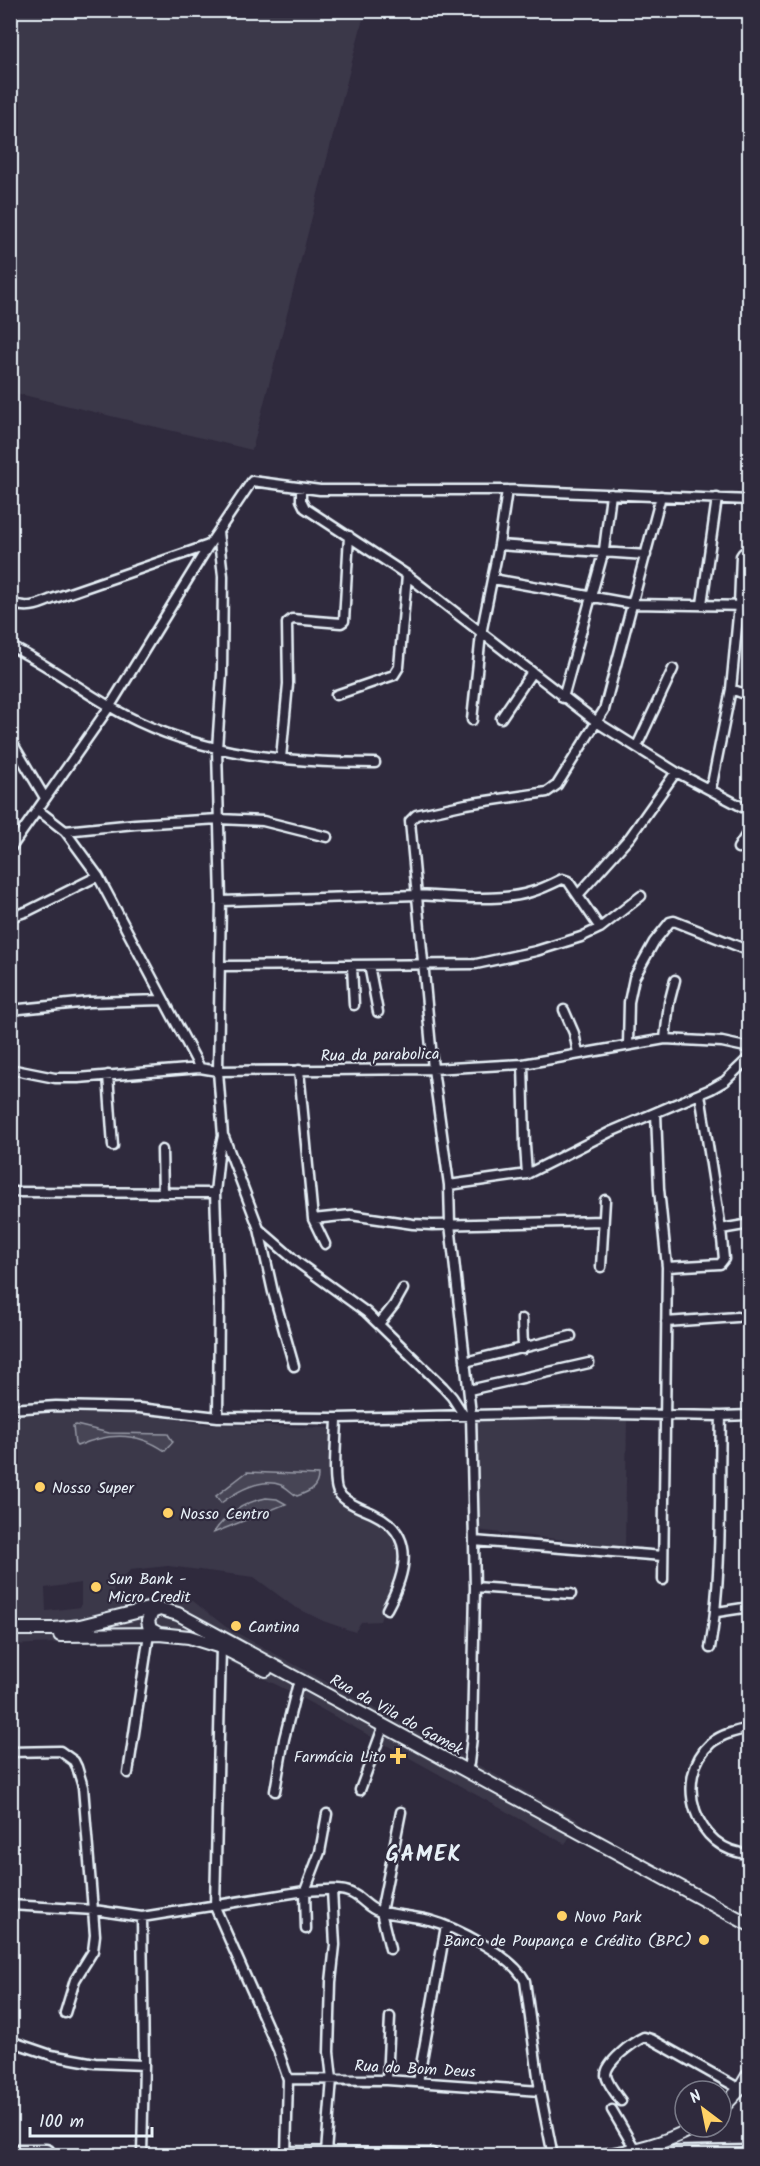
<svg xmlns="http://www.w3.org/2000/svg" width="760" height="2166" font-family="Kalam,sans-serif">
  <style>
    .built { fill: #3b3749; fill-rule: evenodd }
    .green { fill: #464455; stroke: #979aa6; stroke-width: 1.5 }
    .lines { fill: none; stroke-linecap: round; stroke-linejoin: round }
    .street-casing { stroke: #e8f1f8; stroke-width: 13 }
    .secondary-casing { stroke: #e8f1f8; stroke-width: 16 }
    .street { stroke: #2f2a3d; stroke-width: 8 }
    .secondary { stroke: #2f2a3d; stroke-width: 12 }
    .poi-dot { fill: #ffd166; stroke: #2f2a3d; stroke-width: 2 }
    .labels { text-anchor: middle; stroke-width: 4.5; stroke-linejoin: round; paint-order: stroke }
    .street-label { font-size: 16px; fill: #e8f1f8; stroke: #2f2a3d }
    .poi-label { font-size: 16px; fill: #e8f1f8; stroke: #2f2a3d; text-anchor: start }
    .district-label { font-size: 22px; font-weight: bold; letter-spacing: 1.5px; fill: #e8f1f8; stroke: #2f2a3d }
  </style>
  <rect width="100%" height="100%" fill="#2f2a3d"/>
  <filter id="ink" filterUnits="userSpaceOnUse"><feTurbulence type="fractalNoise" baseFrequency=".0167" numOctaves="2"/><feDisplacementMap in="SourceGraphic" scale="12" xChannelSelector="R" yChannelSelector="G"/><feConvolveMatrix kernelMatrix="1 2 1 2 8 2 1 2 1" color-interpolation-filters="sRGB"/></filter>
  <g filter="url(#ink)">
    <path class="built" d="M11 10 365 11 252 450 11 392Z
      M59 1413 148 1415 205 1424 331 1428 335 1498 380 1522 395 1536 403 1553 380 1621 361 1622 355 1632 323 1621 293 1606 254 1577 168 1566 130 1570 124 1577 114 1579 113 1603 152 1599 193 1601 226 1627 580 1821 565 1844 287 1690 199 1647 143 1639 11 1645V1416ZM81 1583V1607L46 1611 45 1588Z
      M475 1418 627 1419 625 1547 476 1530Z"/>
    <path class="green" d="M76 1425 109 1433 168 1434 173 1442 165 1451C137 1431 107 1433 77 1446L75 1444 73 1426Z
      M247 1472 318 1475C318 1489 308 1492 297 1496 291 1493 287 1487 281 1485 261 1477 236 1492 221 1503L216 1496Z
      M266 1498 277 1499 286 1504 213 1533C227 1514 243 1502 266 1498Z"/>
    <g class="lines">
      <defs>
        <path id="street" d="M301 489V500L305 508 407 575 598 723 676 772 750 811
          M499 545 646 555
          M493 579 633 604 750 606
          M10 603C27 609 36 606 52 599L209 545
          M702 604 717 498
          M10 646C51 666 85 694 125 715 201 755 291 763 375 763
          M731 689 750 696
          M336 695 394 675 399 667 407 575
          M563 698 604 550 611 494
          M501 718 532 672
          M472 720 481 634 499 545 507 490
          M10 739 45 798
          M637 746 673 669
          M281 758 288 684 287 623 292 619 341 623 344 621 349 536
          M711 789 731 689 739 605 741 556 743 553H750
          M38 810 65 831 98 876 200 1068
          M65 831 135 824 219 819 263 821 327 837
          M738 848 750 829
          M10 849 110 706 209 545 252 481 320 490H507L750 500
          M578 895 630 837 676 772
          M221 901 418 895C450 897 500 902 531 892 542 889 552 884 562 879L568 881 600 928
          M10 917 28 911 98 876
          M369 965 378 1012
          M221 966 476 964 536 951 581 937 600 928 641 896
          M352 966 354 1005
          M10 1010 89 1002 163 1000
          M564 1010 574 1033 578 1053
          M665 1039 669 1003 675 980
          M628 1045 629 1002 634 978 654 942 670 922 674 921 750 951
          M523 1064 525 1146 527 1174
          M10 1069 55 1078H78L200 1068 218 1071 433 1069 523 1064 665 1039 722 1042 750 1048
          M299 1070 313 1219 325 1244
          M108 1075 113 1146
          M700 1094 721 1229 750 1224
          M656 1113 659 1189 667 1267 663 1580
          M224 1137 259 1229 273 1292 294 1366
          M162 1150 163 1193
          M449 1185 527 1174 610 1132 711 1089 725 1081 750 1057
          M10 1192 215 1193
          M313 1219 351 1215 413 1224 432 1225 603 1221
          M259 1229 297 1262 366 1312 443 1387 452 1397 463 1414
          M601 1267 605 1200
          M667 1267 720 1264 724 1259 721 1229
          M522 1319 523 1349
          M666 1322 737 1317
          M379 1324 394 1305 403 1289
          M465 1362 571 1336
          M469 1390 589 1363
          M10 1409 56 1406 139 1408 218 1417 337 1418 565 1413 721 1416 750 1415
          M218 1417 219 1304 215 1193 219 1154 223 1136 218 1071 221 901 217 749 222 674 223 576 218 532
          M337 1418C337 1432 332 1482 338 1492 345 1503 363 1509 374 1514 418 1535 405 1575 387 1609
          M474 1541 663 1556
          M475 1587 571 1594
          M717 1612 750 1607
          M221 1647 215 1907 278 2050 288 2079 286 2156
          M710 1648C723 1573 719 1493 721 1416
          M750 1728C736 1731 722 1734 711 1743 672 1778 695 1852 750 1854
          M10 1752 60 1751 74 1761 77 1767 83 1787 95 1935 93 1951 75 1980 65 2013
          M466 1771 469 1763 472 1737 475 1587 471 1414 450 1224 449 1185 433 1069 410 821 416 815 466 804 547 792 557 785 604 710 661 496
          M128 1773 149 1634
          M360 1790 381 1733
          M275 1791 284 1739 297 1687
          M10 1905 94 1910 142 1917 305 1891C319 1891 339 1887 351 1893 361 1897 368 1908 378 1911 395 1915 412 1916 429 1920 455 1927 513 1956 525 1981L540 2091 553 2156
          M142 1917 144 2065 142 2156
          M306 1929 305 1891 320 1852 327 1814
          M390 1949 381 1912 401 1812
          M10 2041 51 2055 95 2063 144 2065
          M288 2079 387 2080 540 2091
          M387 2080 390 2017
          M418 2082 446 1926
          M621 2101C616 2094 607 2083 606 2075 606 2062 633 2042 644 2037L651 2039 740 2089
          M612 2110 636 2151
          M10 2149H46L49 2150 52 2156
          M287 2151 426 2153H432L434 2156
          M326 2152 332 2079 329 2052 331 1982 335 1945 332 1890
          M642 2152 750 2150"/>
        <path id="secondary" d="M10 1629H54L80 1626 148 1609H160L178 1614 750 1925
          M159 1634 150 1629 148 1621 152 1612 160 1609
          M60 1635 159 1634 189 1637 221 1647 266 1670
          M721 2109 740 2089 750 2072
          M600 2156C636 2151 663 2144 695 2127"/>
      </defs>
      <use href="#street" class="street-casing"/>
      <use href="#secondary" class="secondary-casing"/>
      <use href="#street" class="street"/>
      <use href="#secondary" class="secondary"/>
    </g>
  </g>
  <g class="poi-dot">
    <circle cx="40" cy="1487" r="6"/>
    <circle cx="168" cy="1513" r="6"/>
    <circle cx="96" cy="1587" r="6"/>
    <circle cx="236" cy="1626" r="6"/>
    <path d="M395 1747h6v6h6v6h-6v6h-6v-6h-6v-6h6z"/>
    <circle cx="562" cy="1916" r="6"/>
    <circle cx="704" cy="1940" r="6"/>
  </g>
  <g class="labels">
    <g class="street-label">
      <text transform="translate(380 1054) rotate(-1)" y="6">Rua da parabolica</text>
      <text transform="translate(397 1714) rotate(29)" y="6">Rua da Vila do Gamek</text>
      <text transform="translate(415 2068) rotate(3)" y="6">Rua do Bom Deus</text>
    </g>
    <g class="poi-label">
      <text x="52" y="1493">Nosso Super</text>
      <text x="180" y="1519">Nosso Centro</text>
      <text x="108" y="1584">Sun Bank -<tspan x="108" dy="18">Micro Credit</tspan></text>
      <text x="248" y="1632">Cantina</text>
      <text x="386" y="1762" text-anchor="end">Farmácia Lito</text>
      <text x="574" y="1922">Novo Park</text>
      <text x="692" y="1946" text-anchor="end">Banco de Poupança e Crédito (BPC)</text>
    </g>
    <g class="district-label">
      <text x="424" y="1861">GAMEK</text>
    </g>
  </g>
  <rect width="760" height="2166" fill="none" stroke="#2f2a3d" stroke-width="36"/>
  <rect x="18" y="18" width="724" height="2130" fill="none" stroke="#e8f1f8" stroke-width="2" filter="url(#ink)"/>
  <g transform="translate(703 2109) rotate(328)"><circle r="28" fill="#2f2a3d" stroke="#797a88" stroke-width="1.5"/>
  <path d="M0-4.5L10 22L0 15L-10 22Z" fill="#ffd166"/>
  <text y="-9" font-size="16" font-weight="bold" text-anchor="middle" fill="#e8f1f8">N</text>
  </g>
  <path d="M30 2127v9h122v-9" fill="none" stroke="#e8f1f8" stroke-width="3"/>
  <text x="39" y="2127" font-size="18" fill="#e8f1f8" stroke="#2f2a3d" stroke-width="4.5" paint-order="stroke">100 m</text>
</svg>
